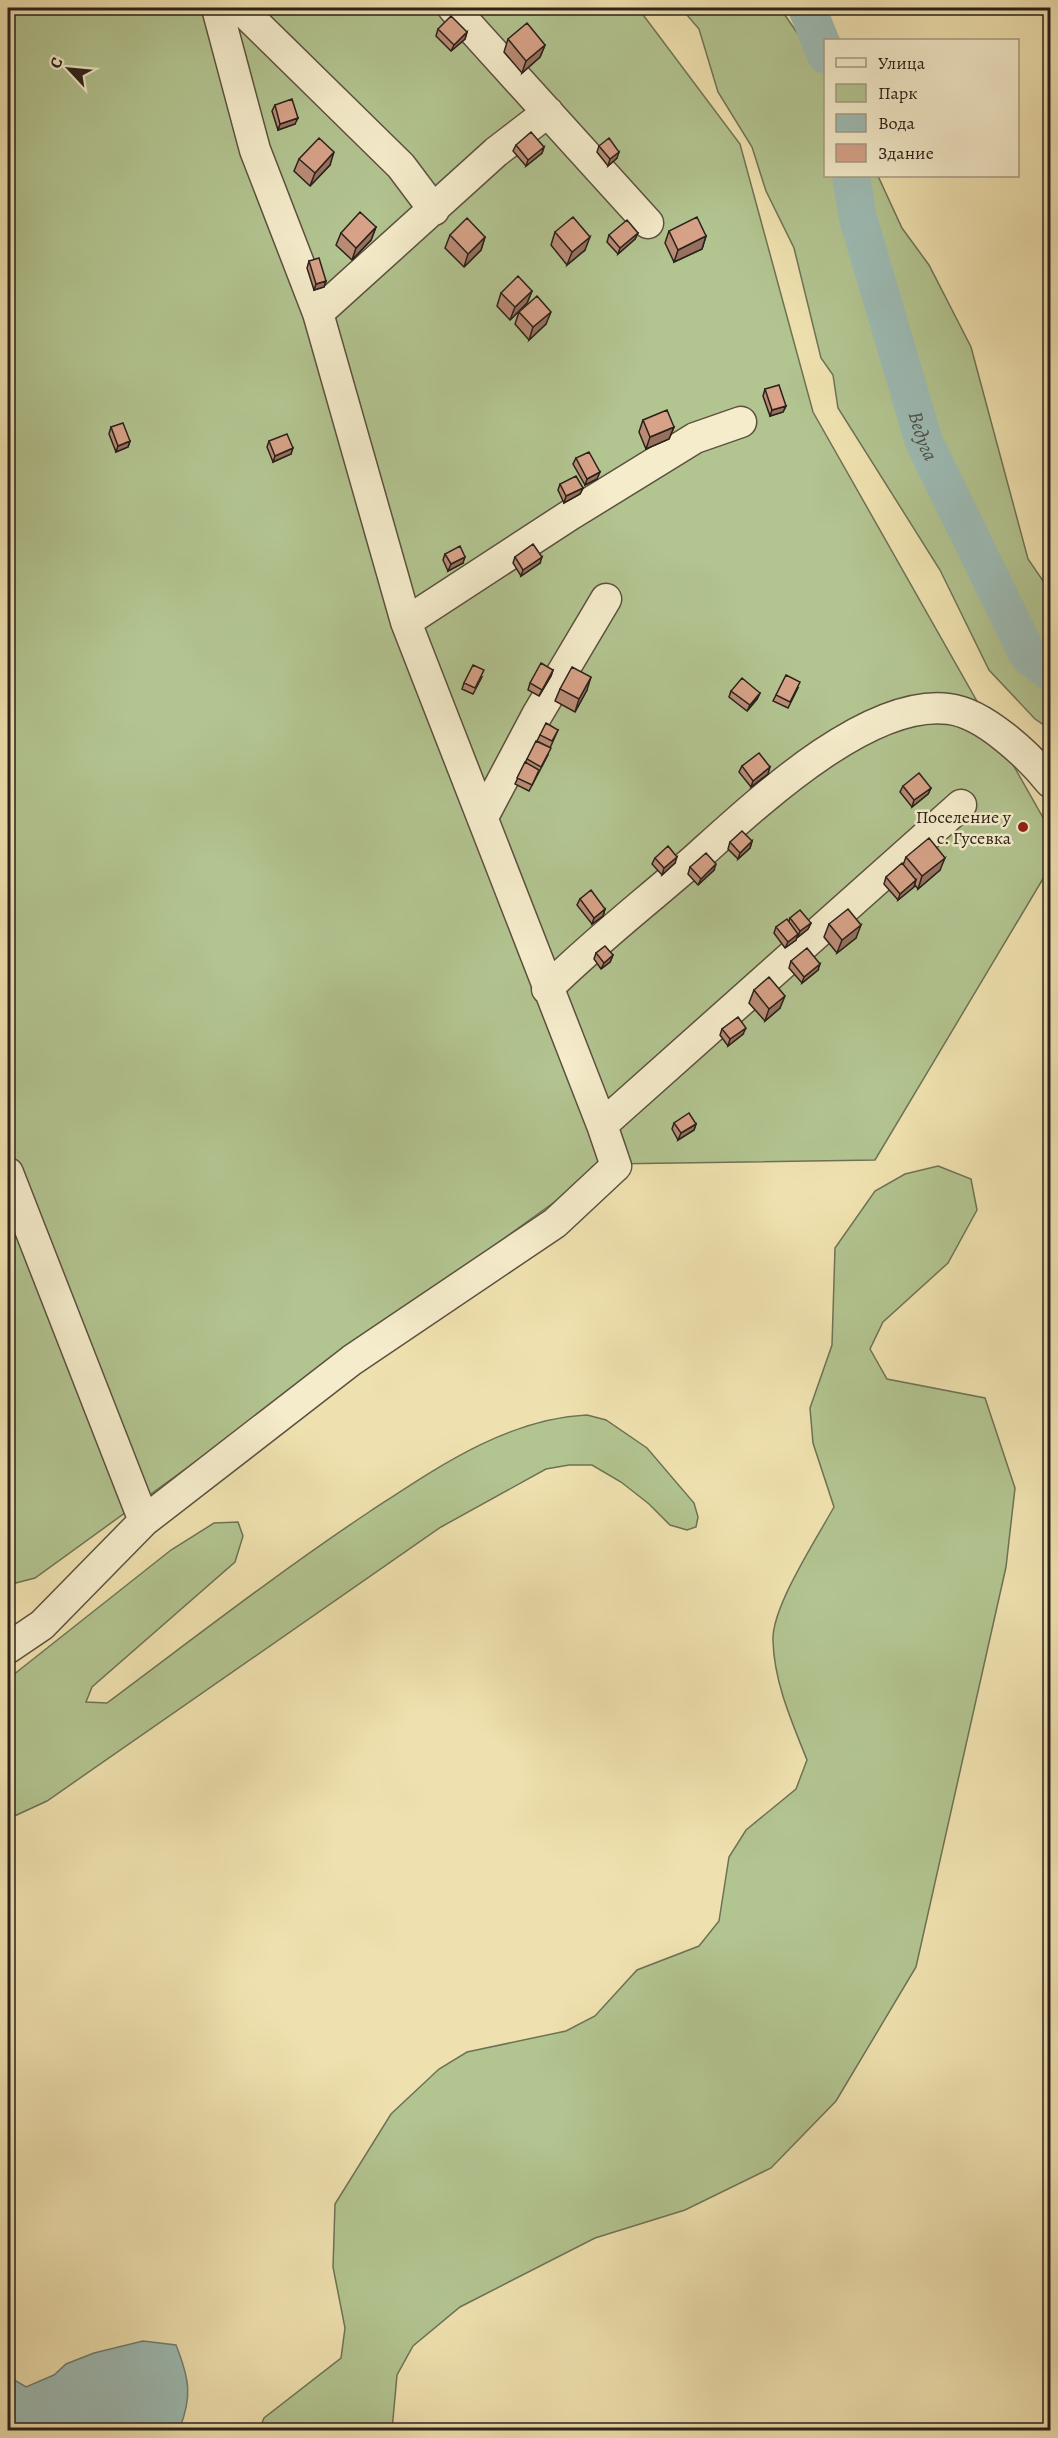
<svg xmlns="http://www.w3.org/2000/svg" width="1058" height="2438" font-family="Alegreya,serif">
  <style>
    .green { fill: #b2c490; stroke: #6e7255; stroke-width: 1.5 }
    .water { fill: #9dbbb4; stroke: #6f7d76; stroke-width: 1.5 }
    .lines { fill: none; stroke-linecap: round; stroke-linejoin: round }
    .river { stroke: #9dbbb4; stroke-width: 38 }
    .minor-casing { stroke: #5c513f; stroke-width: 33 }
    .minor { stroke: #f5eccb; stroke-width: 30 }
    .wall { fill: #b98b75; stroke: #2b211a; stroke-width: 1.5 }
    .shaded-wall { fill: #96715f; stroke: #2b211a; stroke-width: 1.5 }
    .building { fill: #d7a288; stroke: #2b211a; stroke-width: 1.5 }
    .poi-dot { fill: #8f2418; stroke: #f5eccb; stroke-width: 2 }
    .labels { text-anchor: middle; stroke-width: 5; stroke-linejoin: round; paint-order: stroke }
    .poi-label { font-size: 18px; fill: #2b211a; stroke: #f5eccb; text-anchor: end }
    .water-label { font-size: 20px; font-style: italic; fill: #4d4f48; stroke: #f5eccb }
  </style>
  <rect width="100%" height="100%" fill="#efe1af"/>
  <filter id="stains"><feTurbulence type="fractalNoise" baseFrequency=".00333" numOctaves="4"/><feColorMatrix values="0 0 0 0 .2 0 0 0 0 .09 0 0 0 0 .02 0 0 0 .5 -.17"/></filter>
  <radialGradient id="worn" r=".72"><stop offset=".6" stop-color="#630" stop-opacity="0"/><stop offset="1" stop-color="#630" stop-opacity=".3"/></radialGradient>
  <path class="green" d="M8 8H638L740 144 813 412 1050 830V867L875 1160 607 1164 35 1578 8 1585Z
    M681 8H780L825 73 826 176H878L902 228 929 265 971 347 1028 559 1050 591V729L1035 719 989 670 940 570 838 408 833 375 821 358 794 248 766 191 752 147 718 92 699 29Z
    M938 1166 971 1179 977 1210 948 1263 883 1322 870 1349 887 1379 985 1398 1015 1488 1006 1567 916 1967 836 2101 771 2168 685 2210 595 2238 460 2307 413 2346 397 2375 392 2430H259L264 2418 341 2358 345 2328 333 2267 335 2204 391 2114 439 2069 467 2052 566 2031 595 2016 637 1970 699 1946 719 1921 729 1857 746 1830 796 1789 807 1760C792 1722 774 1682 773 1641 771 1608 817 1538 834 1507L813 1443 810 1408 832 1345 835 1248 875 1191 905 1174Z
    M587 1415 606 1420 647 1448 694 1503 698 1517 696 1527 687 1530 670 1525 649 1504 621 1482 592 1465H569L546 1469 441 1527 47 1801 8 1819V1679L171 1550 214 1523 238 1522 243 1536 235 1562 92 1687 86 1702 107 1703C194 1638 279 1572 369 1512 435 1469 505 1419 587 1415Z"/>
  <path class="water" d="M143 2341 176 2345C189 2378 193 2396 179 2430H8V2409L12 2393 8 2376 26 2387 54 2375 66 2364 94 2353Z"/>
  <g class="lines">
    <g class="river">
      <path d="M807 8 826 55"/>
      <path id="s1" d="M851 176 858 218 924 442 1028 655 1050 672"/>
    </g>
    <defs>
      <path id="minor" d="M240 8 401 166 434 210
        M453 8 648 223
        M318 313 496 152 548 112
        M406 622 570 515 695 438 741 422
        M483 817 537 715 606 599
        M547 989C593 943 645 903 694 860 751 809 866 698 949 709 984 713 1029 756 1050 782
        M602 1125 961 805
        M8 1173 144 1521
        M8 1648 42 1625 144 1521 352 1360 555 1223 616 1166 602 1125 406 622 318 313 255 150 217 8"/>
    </defs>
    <use href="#minor" class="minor-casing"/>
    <use href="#minor" class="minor"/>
  </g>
  <path class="wall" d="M438 29 467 32 465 39 451 51 436 36Z
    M508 39 545 45 540 57 522 73 504 52Z
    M275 105 295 124 278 130 272 111Z
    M516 145 544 147 542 153 526 166 513 151Z
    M599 146 617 158 608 166 597 152Z
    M299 159 330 165 310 186 294 171Z
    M376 227 371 240 352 260 336 245 341 233Z
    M669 231 706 236 702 249 674 262 665 243Z
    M555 232 585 250 567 265 551 245Z
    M638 233 635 239 618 254 607 242 609 235Z
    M450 235 485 237 481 250 464 267 445 248Z
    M309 261 326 281 324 287 314 290 307 268Z
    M532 291 527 303 510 320 497 306 501 293Z
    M519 312 546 324 529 340 515 324Z
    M765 389 786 406 783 412 770 416 763 396Z
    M643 420 674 427 669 439 646 449 639 432Z
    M111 427 130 441 128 447 116 452 109 434Z
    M269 441 291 454 273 462 267 447Z
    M576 458 597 479 585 485 573 464Z
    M560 484 583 488 580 494 564 503 558 490Z
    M445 554 463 563 448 571 443 560Z
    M515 557 540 563 521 576 513 563Z
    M553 670 551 676 539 696 528 690 530 683Z
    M482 677 473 694 462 689 464 683Z
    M798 688 788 708 773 701 776 695Z
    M560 689 587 690 575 712 555 701Z
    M731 691 760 693 757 699 747 711 729 697Z
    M558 730 550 748 537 741 540 735Z
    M548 755 529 791 515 784 527 759Z
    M742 766 768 774 751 787 739 772Z
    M903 786 931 788 928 794 912 807 900 792Z
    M752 841 750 848 738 859 728 849 730 842Z
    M906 857 940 870 918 889 915 885 898 900 884 884 886 877 903 865Z
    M655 858 675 863 662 875 652 864Z
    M690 867 714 870 698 885 688 874Z
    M580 899 605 909 603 916 592 924 577 905Z
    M790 918 811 923 808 929 798 937H797L796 940 785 948 774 933 776 927 789 921Z
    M829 924 856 938 837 953 824 937Z
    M596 953 613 955 610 962 601 969 594 959Z
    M791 961 818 970 802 983 789 968Z
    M754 990 780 1008 765 1021 749 1003Z
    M722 1029 743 1034 728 1046 720 1035Z
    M674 1123 696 1124 694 1130 678 1140 672 1129Z"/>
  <path class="shaded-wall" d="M467 32 465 39 451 51 454 45Z
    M545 45 540 57 522 73 526 61Z
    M298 118 295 124 278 130 280 124Z
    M544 147 542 153 526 166 528 160Z
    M334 152 330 165 310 186 315 173Z
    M619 152 617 158 608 166 610 159Z
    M376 227 371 240 352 260 356 248Z
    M638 233 635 239 618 254 620 248Z
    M706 236 702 249 674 262 678 250Z
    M485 237 481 250 464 267 468 254Z
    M590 237 585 250 567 265 572 252Z
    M326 281 324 287 314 290 316 284Z
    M532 291 527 303 510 320 515 307Z
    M551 312 546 324 529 340 533 327Z
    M786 406 783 412 770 416 772 410Z
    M674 427 669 439 646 449 650 437Z
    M130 441 128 447 116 452 118 446Z
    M293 448 291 454 273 462 275 456Z
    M600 472 597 479 585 485 587 479Z
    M583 488 580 494 564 503 566 496Z
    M465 557 463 563 448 571 451 564Z
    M542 557 540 563 521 576 523 570Z
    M553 670 551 676 539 696 542 690Z
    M591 677 587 690 575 712 579 699Z
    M760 693 757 699 747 711 750 705Z
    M770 767 768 774 751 787 753 781Z
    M931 788 928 794 912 807 914 800Z
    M752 841 750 848 738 859 740 853Z
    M677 857 675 863 662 875 664 868Z
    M945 858 940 870 918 889 922 876Z
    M716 864 714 870 698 885 701 879Z
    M916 880 914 887 898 900 900 894Z
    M605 909 603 916 592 924 594 918Z
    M811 923 808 929 798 937 800 931Z
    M861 925 856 938 837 953 842 940Z
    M798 934 796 940 785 948 788 942Z
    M613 955 610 962 601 969 604 963Z
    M820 964 818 970 802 983 804 977Z
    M785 996 780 1008 765 1021 769 1009Z
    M746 1028 743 1034 728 1046 730 1039Z
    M696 1124 694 1130 678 1140 681 1133Z"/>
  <path class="building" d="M451 16 467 32 454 45 438 29Z
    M527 23 545 45 526 61 508 39Z
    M292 99 298 118 280 124 275 105Z
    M531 132 544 147 528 160 516 145Z
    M319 138 334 152 315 173 299 159Z
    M609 138 619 152 610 159 599 146Z
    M360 212 376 227 356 248 341 233Z
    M573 217 590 237 572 252 555 232Z
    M697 217 706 236 678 250 669 231Z
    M467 218 485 237 468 254 450 235Z
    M627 220 638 233 620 248 609 235Z
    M319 258 326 281 316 284 309 261Z
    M518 276 532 291 515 307 501 293Z
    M537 296 551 312 533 327 519 312Z
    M779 385 786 406 772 410 765 389Z
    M667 410 674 427 650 437 643 420Z
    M123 423 130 441 118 446 111 427Z
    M287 434 293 448 275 456 269 441Z
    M589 452 600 472 587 479 576 458Z
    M576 476 583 488 566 496 560 484Z
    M533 544 542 557 523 570 515 557Z
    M460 546 465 557 451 564 445 554Z
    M541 663 553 670 542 690 530 683Z
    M473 665 484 670 475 688 464 683Z
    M572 667 591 677 579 699 560 689Z
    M786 675 800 682 790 702 776 695Z
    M742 678 760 693 750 705 731 691Z
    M546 723 558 730 552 741 540 735Z
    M536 741 551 748 541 767 527 759Z
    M759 753 770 767 753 781 742 766Z
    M525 762 539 770 532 785 517 778Z
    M919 773 931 788 914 800 903 786Z
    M742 831 752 841 740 853 730 842Z
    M929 838 945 858 922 876 906 857Z
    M668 846 677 857 664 868 655 858Z
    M706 853 716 864 701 879 690 867Z
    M902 863 916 880 900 894 886 877Z
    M591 890 605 909 594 918 580 899Z
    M848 909 861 925 842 940 829 924Z
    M800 910 811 923 800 931 790 918Z
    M787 919 798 934 788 942 776 927Z
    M605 946 613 955 604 963 596 953Z
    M807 948 820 964 804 977 791 961Z
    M769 977 785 996 769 1009 754 990Z
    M738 1017 746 1028 730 1039 722 1029Z
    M689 1113 696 1124 681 1133 674 1123Z"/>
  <circle class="poi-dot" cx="1023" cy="827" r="6"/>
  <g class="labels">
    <g class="poi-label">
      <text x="1011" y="823">Поселение у<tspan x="1011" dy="21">с. Гусевка</tspan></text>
    </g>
    <g class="water-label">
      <text dy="7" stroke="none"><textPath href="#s1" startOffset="270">Ведуга</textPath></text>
    </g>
  </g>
  <rect width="1058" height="2438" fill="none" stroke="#efe1af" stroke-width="30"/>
  <rect x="9" y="9" width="1040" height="2420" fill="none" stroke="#2b211a" stroke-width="3"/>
  <rect x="15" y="15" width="1028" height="2408" fill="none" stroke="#2b211a" stroke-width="1.5"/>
  <rect x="824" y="39" width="195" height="138" fill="#f5eccb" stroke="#a49b84" stroke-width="1.5"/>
  <rect x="836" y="58" width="30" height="9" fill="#f5eccb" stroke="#a49b84" stroke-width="1.5"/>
  <text x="878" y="69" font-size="18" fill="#2b211a">Улица</text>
  <rect x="836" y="84" width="30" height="18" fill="#b2c490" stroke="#a49b84" stroke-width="1.5"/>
  <text x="878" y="99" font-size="18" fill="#2b211a">Парк</text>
  <rect x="836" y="114" width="30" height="18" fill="#9dbbb4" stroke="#a49b84" stroke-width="1.5"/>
  <text x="878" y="129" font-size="18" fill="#2b211a">Вода</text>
  <rect x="836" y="144" width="30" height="18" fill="#d7a288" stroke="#a49b84" stroke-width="1.5"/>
  <text x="878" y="159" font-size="18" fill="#2b211a">Здание</text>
  <g transform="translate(69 69) rotate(296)" stroke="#f5eccb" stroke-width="4.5" paint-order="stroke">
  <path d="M0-4.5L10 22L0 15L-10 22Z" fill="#2b211a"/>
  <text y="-9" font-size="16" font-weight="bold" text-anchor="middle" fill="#2b211a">С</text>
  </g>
  <rect width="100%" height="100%" filter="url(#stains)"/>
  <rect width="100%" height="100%" fill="url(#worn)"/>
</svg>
